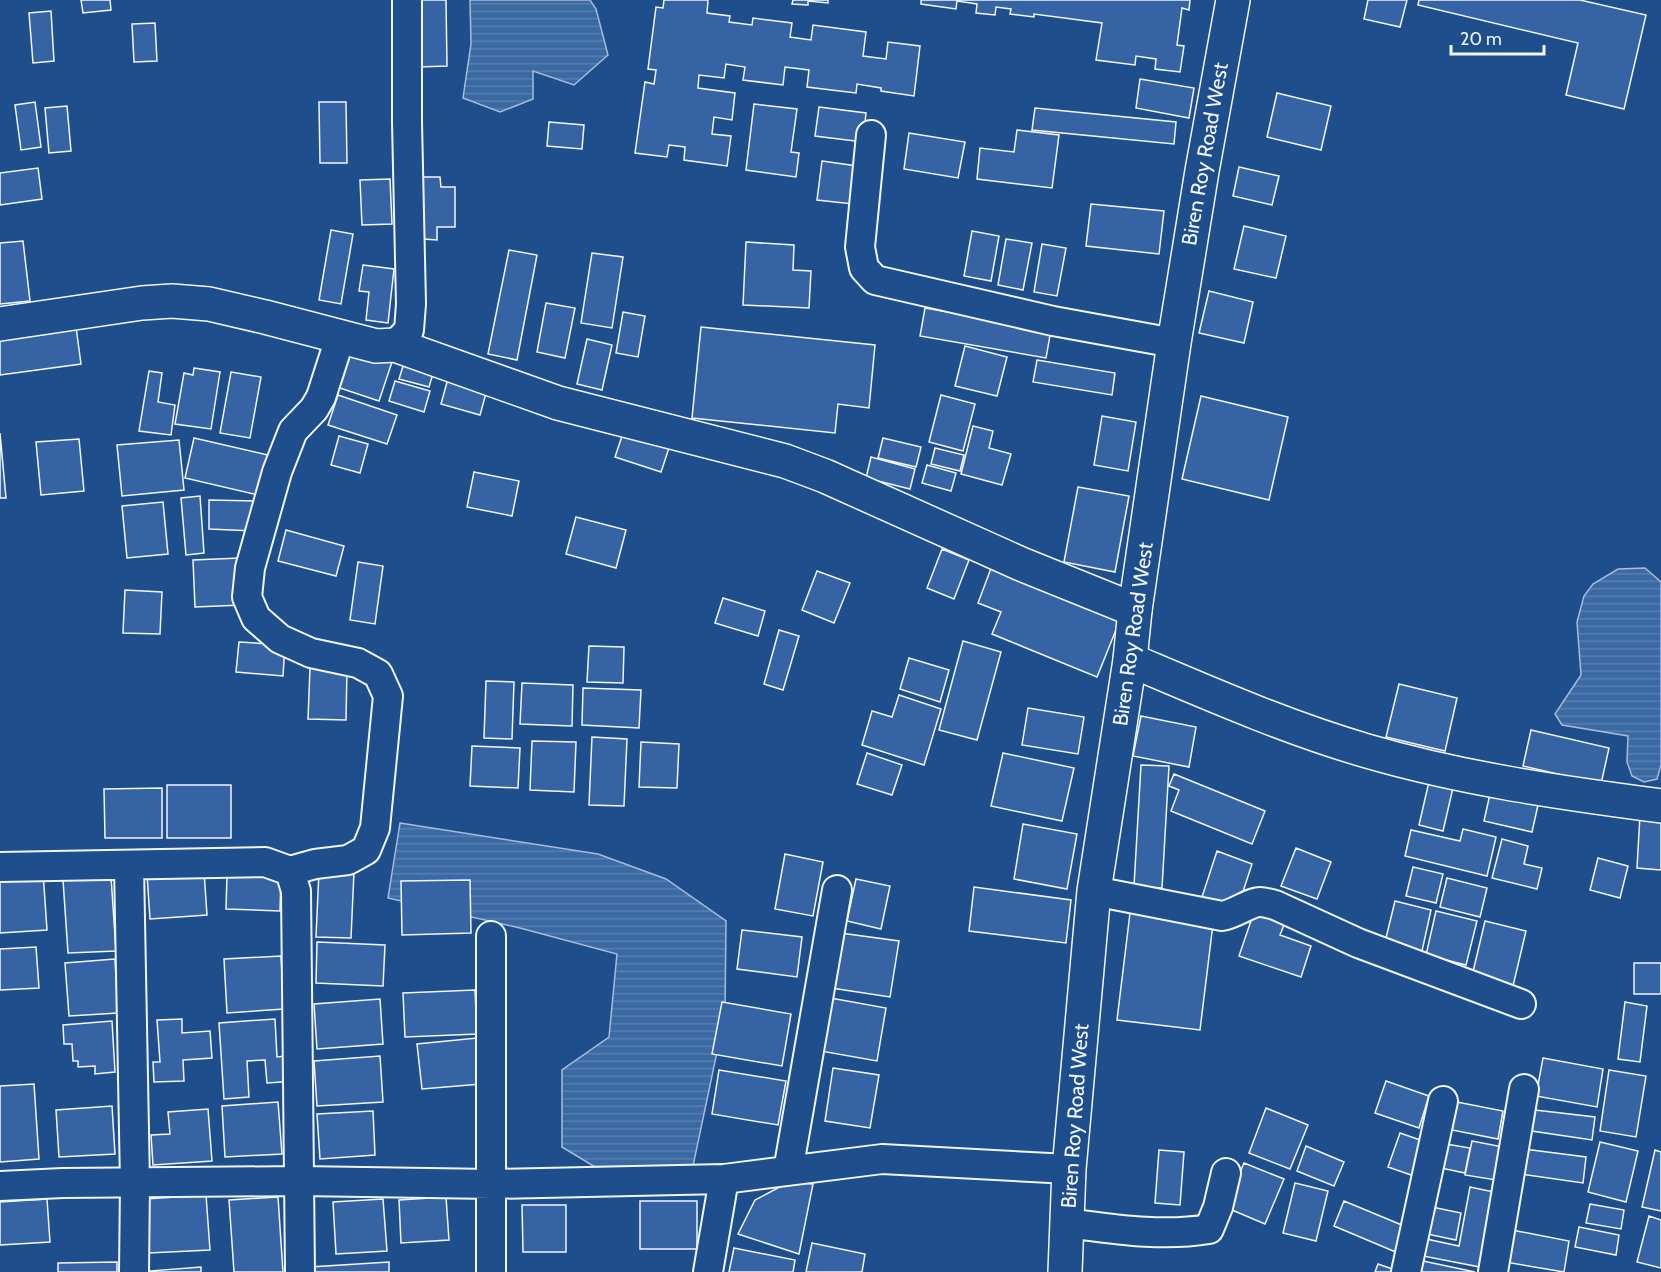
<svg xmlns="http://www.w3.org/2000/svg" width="1661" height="1272" font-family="Cabin,sans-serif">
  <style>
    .water { fill: url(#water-rules); stroke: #a8bbd7; stroke-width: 1.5 }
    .building { fill: #3563a3; stroke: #f2f6ff; stroke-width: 1.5 }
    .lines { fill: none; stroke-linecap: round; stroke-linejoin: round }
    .minor-casing { stroke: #f2f6ff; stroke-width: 32 }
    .tertiary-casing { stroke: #f2f6ff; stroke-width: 36 }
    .secondary-casing { stroke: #f2f6ff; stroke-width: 36 }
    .minor { stroke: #1f4e8c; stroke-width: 28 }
    .tertiary { stroke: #1f4e8c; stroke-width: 33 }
    .secondary { stroke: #1f4e8c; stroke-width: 33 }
    .labels { text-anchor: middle; stroke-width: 4.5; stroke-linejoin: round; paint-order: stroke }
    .street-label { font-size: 21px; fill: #f2f6ff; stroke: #1f4e8c }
  </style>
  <defs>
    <pattern id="water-rules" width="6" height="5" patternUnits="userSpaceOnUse" patternTransform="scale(1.5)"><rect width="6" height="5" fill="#3b69a3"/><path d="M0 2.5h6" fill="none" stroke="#587fb1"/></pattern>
  </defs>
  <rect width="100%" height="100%" fill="#1f4e8c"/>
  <path class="water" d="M470 0H590L596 9 608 55 574 85 533 71V99L500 112 463 98 471 44Z
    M1645 568 1661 582V765L1657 779 1644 782 1632 776 1627 762 1628 736 1562 725 1555 714 1581 675 1577 622 1584 596 1593 584 1618 569Z
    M400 823 598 854 666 879 726 921 725 1014 693 1166 600 1170 562 1147V1070L609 1037 617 954 520 928 388 898Z"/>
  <path class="building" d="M81 0H110L111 10 83 13Z
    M417 0H446L447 66 418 67Z
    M664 0H708L707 13 730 16 729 22 752 25 753 18 792 23 790 37 811 40 813 25 866 32 863 56 886 59 888 42 920 46 914 96 881 91V88L857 84 856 93 807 87 809 70 785 67 783 85 743 80 745 67 726 64 724 78 699 75 698 88 735 93 732 120 714 117 712 134 731 136 727 166 684 160 685 147 669 145 667 157 635 153 645 82 654 84 656 70 648 69 656 7 663 8Z
    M793 0H828V3L808 1V5L792 4Z
    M921 0H1190L1189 10 1182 8 1177 45 1184 46 1180 72 1155 69 1156 59 1136 56 1135 65 1096 60 1102 23 1034 14V17L1010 14 1011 9 996 7 995 15 976 13 977 4 957 1 956 9 921 4Z
    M1368 0H1407L1400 27 1364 19Z
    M1419 0H1580L1646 15 1624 109 1566 95 1578 43 1418 5Z
    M51 11 54 61 33 63 29 13Z
    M155 23 157 61 134 62 132 24Z
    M1140 79 1194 88 1189 118 1136 108Z
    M1277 93 1331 106 1321 150 1267 137Z
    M35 102 41 147 21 150 15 105Z
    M319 102H346L347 163H320Z
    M754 104 797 109 791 152 799 153 796 177 746 170Z
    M67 106 71 151 49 153 45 108Z
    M819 107 866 113 863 142 815 136Z
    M1035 108 1176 122 1174 144 1032 130Z
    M549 122 584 125 582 149 547 146Z
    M1017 130 1059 135 1052 188 977 179 980 148 1014 152Z
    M909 133 965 142 958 178 904 169Z
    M822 161 857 166 853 204 817 200Z
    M1239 167 1279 176 1272 205 1233 196Z
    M38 168 42 199 0 205V173Z
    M423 177H440L441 187H455V227H437V240L423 239Z
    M390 179 392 224 362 225 360 180Z
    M1091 204 1164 211 1159 254 1086 246Z
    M1244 226 1286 236 1276 278 1234 269Z
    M331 230 353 234 341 304 319 300Z
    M972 231 999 236 991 281 964 276Z
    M1006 239 1032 243 1023 290 998 285Z
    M23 241 30 301 0 304V243Z
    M746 242 794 245 793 270 811 271 809 308 743 305Z
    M1042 244 1066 248 1057 296 1034 292Z
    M509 250 537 255 517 360 488 354Z
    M592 253 623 257 612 328 581 323Z
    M363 265 394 269 388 323 366 320 369 292 359 291Z
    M1209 291 1253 302 1244 343 1199 333Z
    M546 303 575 308 565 358 537 352Z
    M925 308 1051 330 1046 358 920 336Z
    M623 312 645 316 638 357 616 353Z
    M76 327 81 364 0 375V337Z
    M701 327 875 345 869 408 838 404 835 433 692 418Z
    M587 339 612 345 602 390 577 384Z
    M347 346 392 362 379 401 334 386Z
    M965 346 1007 357 997 396 955 386Z
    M1037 360 1115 373 1112 395 1033 382Z
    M404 363 434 370 429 387 399 379Z
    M194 368 220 372 211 429 175 424 184 373 193 375Z
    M149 371 162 373 158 402 175 405 171 435 139 431Z
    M231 372 261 377 250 438 220 433Z
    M449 375 488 386 480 415 441 404Z
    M395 381 430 391 424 412 389 401Z
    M338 395 397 415 387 444 328 425Z
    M941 395 975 404 963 451 929 442Z
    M1201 396 1288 417 1269 500 1182 479Z
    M1102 416 1136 422 1128 471 1094 465Z
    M973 426 993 431 989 448 1011 454 1002 485 961 474Z
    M625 427 671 442 661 472 615 457Z
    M0 433 6 498H0Z
    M339 436 368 444 360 473 331 465Z
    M194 438 272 456 262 496 185 478Z
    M883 438 921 447 916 467 878 458Z
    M79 439 84 491 41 495 36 442Z
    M179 440 184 490 122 496 117 445Z
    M935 448 964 455 960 471 931 464Z
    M871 457 915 469 910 489 866 478Z
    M927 465 956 473 951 491 922 483Z
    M474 472 519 481 512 516 467 507Z
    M1078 487 1129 496 1115 572 1064 562Z
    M200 496 204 553 186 555 181 498Z
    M209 500 255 501 254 531 209 529Z
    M163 502 168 554 127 558 122 506Z
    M576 517 626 530 616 568 566 554Z
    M286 530 344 546 336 576 278 561Z
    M942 549 969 560 954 599 927 588Z
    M240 558 242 605 195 607 193 560Z
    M358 562 383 566 375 624 350 620Z
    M993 563 1122 615 1097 677 992 634 1001 612 978 603Z
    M817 571 850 583 834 623 802 610Z
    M125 590 162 592 160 634 123 633Z
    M723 598 765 611 758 636 715 623Z
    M779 630 799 636 783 690 764 684Z
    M963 641 1001 652 977 740 939 730Z
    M239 642 285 645 283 676 236 672Z
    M589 646 624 647 623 683 587 682Z
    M909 658 949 670 940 702 900 689Z
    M310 668 347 669 346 720 308 719Z
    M486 681 514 682 512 739 484 738Z
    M522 683 573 685 572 726 520 724Z
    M1399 684 1457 698 1445 751 1386 737Z
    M583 688 641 690 639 728 582 725Z
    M899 695 941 709 924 765 862 745 872 711 892 717Z
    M1028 708 1084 717 1078 754 1022 745Z
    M1141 716 1196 727 1189 767 1133 756Z
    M1531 730 1609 748 1601 784 1523 766Z
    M592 737 627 739 624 806 589 805Z
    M532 741 576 742 574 792 530 790Z
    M641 742 679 744 677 788 639 787Z
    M472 746 520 748 518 788 470 786Z
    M867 753 902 765 892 795 857 784Z
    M1003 753 1074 768 1062 821 991 806Z
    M1141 765 1169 766 1162 888 1134 886Z
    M1431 773 1455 779 1443 831 1419 825Z
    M1174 774 1265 811 1252 844 1171 811 1179 790 1169 786Z
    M167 785H231V838H167Z
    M1492 785 1540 796 1532 832 1484 821Z
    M162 788V838H105L104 789Z
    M1640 815 1661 816V870L1637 868Z
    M1023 824 1077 834 1067 889 1014 879Z
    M1463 829 1496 837 1487 876 1405 856 1411 830 1460 841Z
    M1502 839 1528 846 1524 864 1542 868 1537 889 1492 878Z
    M1296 848 1331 862 1317 899 1281 886Z
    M1217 851 1252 864 1237 910 1202 897Z
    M785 854 823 862 813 916 775 909Z
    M1598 858 1628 866 1620 898 1590 890Z
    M1413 867 1443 874 1436 903 1406 896Z
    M204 871 207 915 150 919 147 874Z
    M319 871 354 872 351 938 316 937Z
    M43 872 47 930 0 933V875Z
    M227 875 281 876 280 911 226 909Z
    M111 877 116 951 68 953 63 880Z
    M1447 878 1487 888 1480 917 1440 907Z
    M856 879 890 886 881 929 847 921Z
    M470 880 471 933 402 935 401 881Z
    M974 887 1071 900 1066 943 969 931Z
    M1395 901 1431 910 1422 951 1385 942Z
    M1256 906 1287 917 1280 935 1311 946 1301 977 1239 956Z
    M1436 911 1477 921 1466 965 1426 955Z
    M1130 913 1213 924 1200 1030 1117 1020Z
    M1485 921 1526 931 1513 986 1472 976Z
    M742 930 802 937 797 977 737 969Z
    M833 932 899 941 890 997 825 987Z
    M317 942 385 945 383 986 316 983Z
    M36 947 39 988 0 990V949Z
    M281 956 284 1009 227 1013 224 959Z
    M115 959 118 1013 69 1016 65 963Z
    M1634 963H1661V994H1634Z
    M475 990 477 1034 405 1037 403 993Z
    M825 997 886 1008 877 1061 815 1050Z
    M380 999 383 1044 317 1049 314 1004Z
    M722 1002 791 1014 782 1066 712 1054Z
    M1625 1002 1647 1006 1640 1062 1618 1059Z
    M182 1019V1033L210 1031 212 1058 183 1060 184 1081 154 1082 153 1062H160L157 1020Z
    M275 1019 277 1057 294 1055 295 1081 267 1083 265 1060 247 1061 249 1097 224 1099 219 1023Z
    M112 1021 115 1072 95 1074V1066L78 1067V1061H73L72 1044H64L63 1025Z
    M477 1038 481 1084 422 1089 417 1044Z
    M380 1056 383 1102 317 1106 314 1061Z
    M1543 1058 1603 1069 1597 1107 1536 1096Z
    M833 1068 879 1075 870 1128 825 1121Z
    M719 1070 786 1081 778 1125 712 1114Z
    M1609 1070 1646 1076 1636 1137 1600 1131Z
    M1386 1081 1429 1096 1419 1128 1375 1113Z
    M34 1084 39 1159 0 1162V1086Z
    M278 1102 282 1154 225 1157 222 1106Z
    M1457 1102 1503 1111 1498 1139 1452 1130Z
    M112 1106 115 1154 59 1157 56 1110Z
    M1266 1108 1308 1125 1290 1169 1249 1153Z
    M208 1109 212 1161 153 1165 151 1135 170 1134 168 1112Z
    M1535 1110 1595 1117 1592 1140 1532 1131Z
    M373 1111 375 1155 320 1159 317 1114Z
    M1400 1133 1426 1142 1414 1176 1388 1167Z
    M1472 1141 1503 1147 1496 1180 1465 1175Z
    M1600 1142 1638 1151 1626 1202 1588 1192Z
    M1446 1144 1470 1148 1465 1173 1441 1168Z
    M1306 1146 1344 1162 1334 1186 1297 1171Z
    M1524 1149 1586 1157 1583 1183 1520 1174Z
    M1159 1150 1184 1152 1180 1205 1155 1203Z
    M1655 1150 1661 1152V1211L1642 1207Z
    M1244 1163 1284 1179 1265 1224 1225 1207Z
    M789 1182 813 1184 799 1254 738 1234 755 1200Z
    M1295 1183 1328 1191 1316 1241 1283 1233Z
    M1470 1187 1494 1192 1480 1267 1423 1256 1426 1239 1459 1246Z
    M206 1195 210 1250 149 1253 145 1199Z
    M278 1197 283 1272H234L229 1200Z
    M446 1197 449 1240 401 1243 399 1200Z
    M47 1199 50 1242 0 1245V1202Z
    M383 1199 387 1251 336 1254 333 1202Z
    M640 1201H697V1249H640Z
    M1344 1201 1409 1228 1398 1253 1334 1226Z
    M1590 1204 1624 1210 1621 1229 1586 1223Z
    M522 1205H566V1252H523Z
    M1432 1207 1461 1213 1456 1240 1427 1234Z
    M1649 1216 1661 1220V1268L1637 1262Z
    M1579 1227 1619 1235 1616 1255 1575 1247Z
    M1512 1230 1569 1241 1564 1272 1505 1262Z
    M812 1243 865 1254 862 1272H806Z
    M734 1248 795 1260 793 1272H729Z
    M1423 1261 1475 1272H1421Z
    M117 1262V1272H58V1263Z
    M389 1262V1272H311L310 1267Z
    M1378 1264 1401 1272H1375Z
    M201 1267V1272H150L149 1271Z"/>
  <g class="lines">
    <defs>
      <path id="minor" d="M871 135 860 247 864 268 875 280 1053 321 1174 343
        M395 345 409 330 411 304 407 122V0
        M129 866 135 1184 134 1272
        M0 867 265 862 290 871 296 891 300 1272
        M290 871 315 864 348 860 366 850 375 828 388 696 378 674 358 663 311 653 280 639 256 618 247 597 250 568 277 472 293 431 314 409 321 397 341 335
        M1094 891 1222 916C1235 914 1250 902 1260 902 1265 902 1271 904 1275 905L1358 943 1521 1004
        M491 936V1272
        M788 1171 837 890
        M0 1186 63 1183 300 1181 492 1184 724 1179 882 1159 1069 1169
        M1067 1223C1114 1229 1161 1237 1209 1229L1218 1207 1226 1173
        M708 1272 724 1179
        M1406 1272 1443 1101
        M1493 1272 1524 1089"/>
      <path id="tertiary" d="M0 324 142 303 172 301 209 304 265 317 376 346 395 345 558 403 785 461 825 476 1021 564 1135 610
        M1130 660C1208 693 1285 727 1367 751 1463 779 1562 793 1661 806"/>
      <path id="secondary" d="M1065 1272 1069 1169 1094 891 1130 660 1135 610 1174 343 1202 171 1233 0"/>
    </defs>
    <use href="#minor" class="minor-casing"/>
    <use href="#tertiary" class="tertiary-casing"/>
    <use href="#secondary" class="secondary-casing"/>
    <use href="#minor" class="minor"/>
    <use href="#tertiary" class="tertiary"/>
    <use href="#secondary" class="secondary"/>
  </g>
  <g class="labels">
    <g class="street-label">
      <text transform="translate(1205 154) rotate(-80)" y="7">Biren Roy Road West</text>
      <text transform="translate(1133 634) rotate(-82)" y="7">Biren Roy Road West</text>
      <text transform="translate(1075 1116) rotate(-86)" y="7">Biren Roy Road West</text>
    </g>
  </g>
  <path d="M1451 45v9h93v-9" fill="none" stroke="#f2f6ff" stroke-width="3"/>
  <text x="1460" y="45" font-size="18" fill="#f2f6ff" stroke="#1f4e8c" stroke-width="4.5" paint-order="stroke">20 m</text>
</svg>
